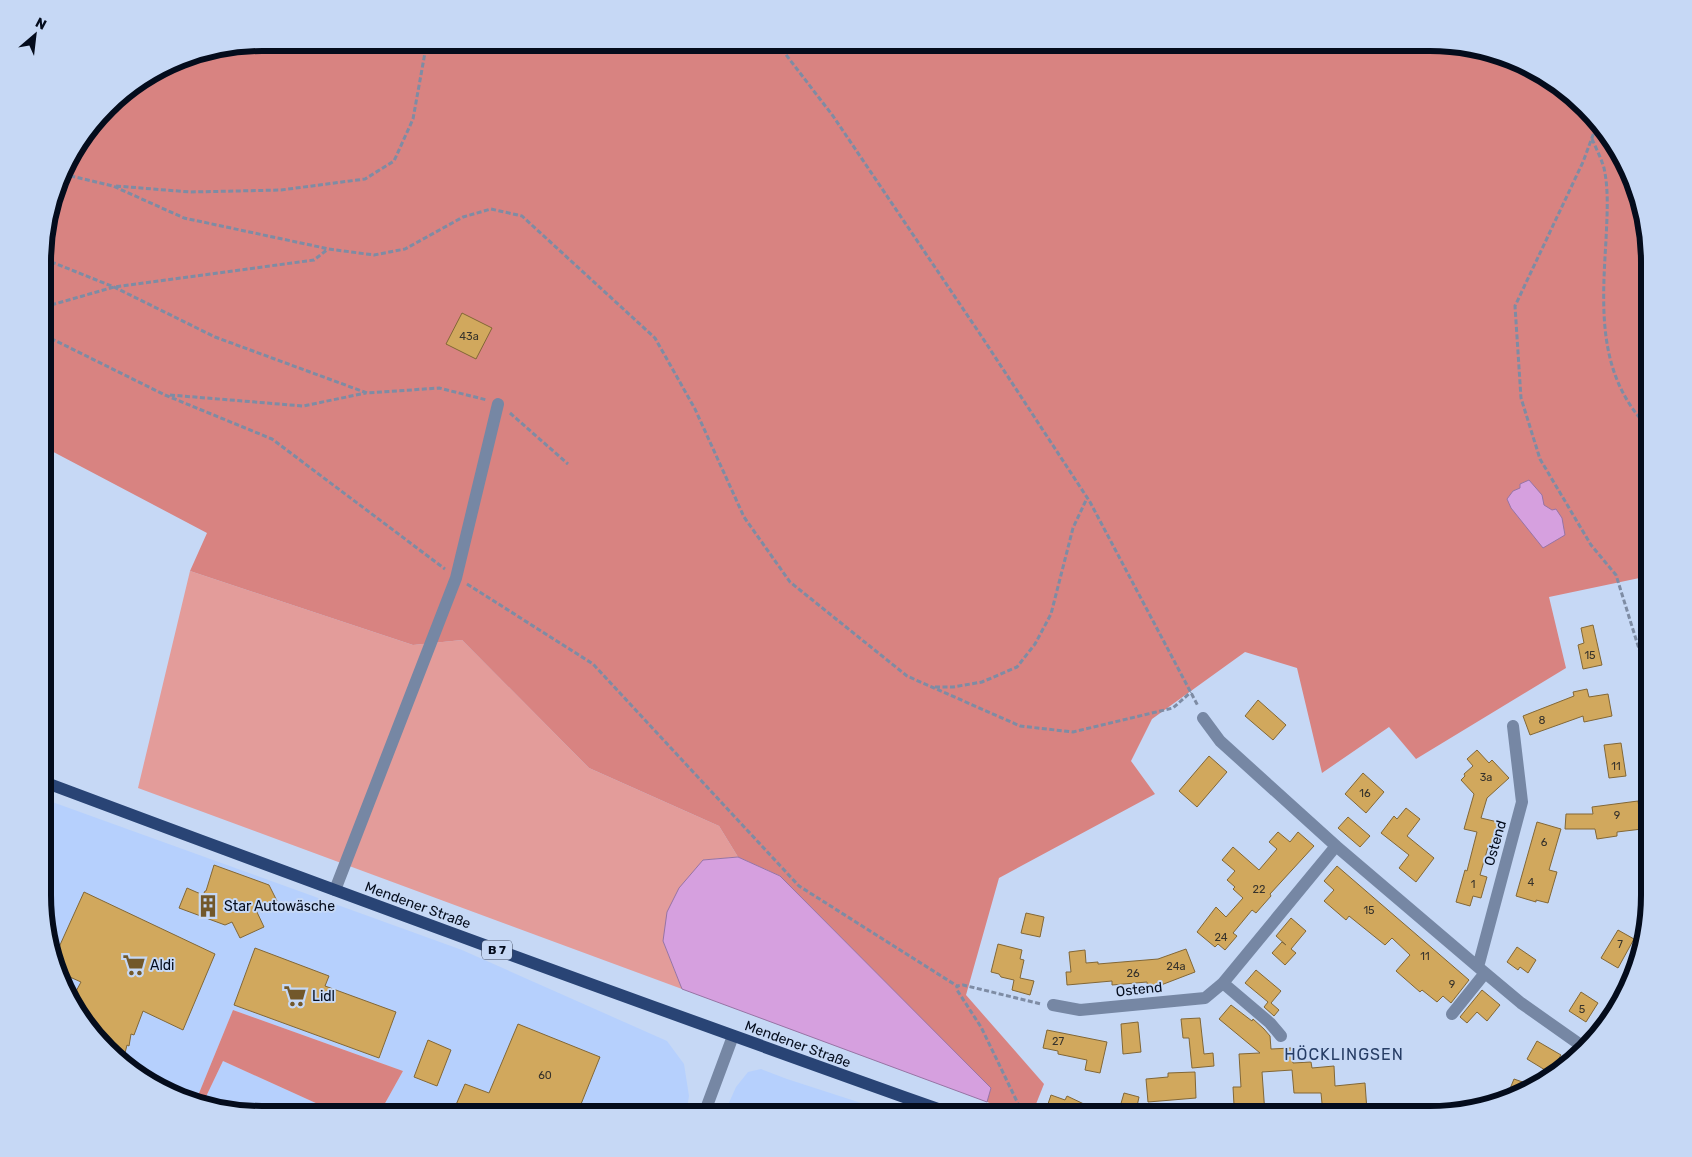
<svg xmlns="http://www.w3.org/2000/svg" width="1692" height="1157" font-family="Rubik,sans-serif">
  <style>
    .built { fill: #b6d0fd }
    .green { fill: #e39c9a }
    .forest { fill: #d88381 }
    .water { fill: #d6a0df; stroke: #9774a4 }
    .building { fill: #d1a85d; stroke: #826736 }
    .lines { fill: none; stroke-linecap: round; stroke-linejoin: round }
    .path { stroke: #7e8ca4; stroke-width: 3; stroke-dasharray: 5 2.5; stroke-linecap: butt }
    .minor { stroke: #7687a4; stroke-width: 12 }
    .major { stroke: #294475; stroke-width: 12 }
    .labels { text-anchor: middle; stroke-width: 4; stroke-linejoin: round; paint-order: stroke }
    .number-label { font-size: 11px; fill: #37332c }
    .shield { fill: #c6d8f5; stroke: #3e495d; stroke-width: 1 }
    .shield-label { font-size: 12px; font-weight: bold; fill: #040c1c }
    .street-label { font-size: 14px; fill: #040c1c; stroke: #c6d8f5 }
    .poi-label { font-size: 14px; fill: #040c1c; stroke: #c6d8f5; text-anchor: start }
    .quarter-label { font-size: 16px; letter-spacing: 1px; fill: #263d65; stroke: #c6d8f5 }
    .rim { fill: none; stroke: #040c1c; stroke-width: 6 }
  </style>
  <rect width="100%" height="100%" fill="#c6d8f5"/>
  <path class="built" d="M44 799 462 950 667 1041 684 1064 689 1096 686 1114H379L403 1071 233 1010 195 1103H191L129 1069 72 1005 44 923Z
    M223 1061 340 1114H248L202 1105Z
    M761 1069 787 1079 895 1114H724L736 1087 748 1072Z"/>
  <path class="green" d="M190 571 413 645 462 640 589 768 719 826 738 857 703 860 663 941 682 989 138 788Z"/>
  <path class="forest" d="M262 43H1444L1501 54 1563 88 1627 165 1649 248V576L1549 597 1566 668 1416 759 1389 727 1322 773 1297 668 1245 652 1152 719 1131 761 1155 794 999 878 966 995 1044 1084 1032 1114H1022L987 1102 990 1088 780 876 738 857 719 826 589 768 462 640 413 645 190 571 207 533 44 447V234L65 165 117 97 178 59Z
    M233 1010 403 1071 379 1114H340L223 1061 202 1105 195 1103Z"/>
  <path class="water" d="M1529 480 1542 495 1544 505 1552 510 1556 509 1562 518 1565 535 1543 548 1511 508 1507 499 1513 491 1520 488V484Z
    M738 857 780 876 991 1088 987 1102 682 989 663 941 667 912 679 888 703 860Z"/>
  <path class="building" d="M462 313 492 328 476 359 446 344Z
    M1593 625 1602 665 1583 669 1578 645 1584 643 1581 628Z
    M1587 689 1589 697 1608 694 1612 716 1584 722 1583 716 1530 735 1523 716 1574 696 1573 692Z
    M1258 700 1286 725 1273 740 1245 716Z
    M1621 743 1626 776 1609 778 1604 745Z
    M1477 750 1489 763 1492 760 1509 778 1487 798 1481 818 1502 823 1494 849 1488 847 1480 875 1487 877 1481 898 1473 896 1470 906 1456 902 1465 870 1467 871 1477 832 1464 829 1474 794 1461 780 1465 776 1464 774 1473 766 1467 759Z
    M1209 756 1227 772 1197 807 1179 791Z
    M1363 773 1384 792 1366 813 1345 794Z
    M1638 801 1642 829 1617 832V836L1597 839 1595 829H1565L1566 814H1593L1592 807Z
    M1406 808 1420 819 1407 836 1434 858 1416 882 1399 868 1409 855 1381 833 1394 816 1397 819Z
    M1348 817 1370 836 1360 847 1338 828Z
    M1537 822 1561 829 1549 870 1557 872 1548 903 1536 900V902L1516 896Z
    M1278 832 1290 842 1298 832 1314 846 1270 894 1271 896 1256 913 1252 910 1233 933 1237 936 1225 950 1218 944 1215 947 1197 932 1216 907 1226 917 1243 898 1233 889 1235 887 1227 880 1235 871 1222 860 1233 847 1259 870 1277 849 1269 842Z
    M214 865 269 885 277 901 256 910 264 927 240 938 232 922 225 925 179 908 187 888 203 895 205 891H206Z
    M1337 866 1469 980 1451 1003 1443 996 1437 1002 1422 990 1420 992 1396 971 1410 955 1392 938 1385 945 1349 916 1346 920 1324 901 1334 890 1324 881Z
    M84 892 215 954 183 1030 143 1011 134 1035 131 1034 129 1046 127 1045 124 1057 113 1051 72 1005 71 1002 74 995 81 982 61 973 55 956Z
    M1026 913 1044 917 1040 937 1021 933Z
    M1291 918 1306 931 1291 949 1296 953 1285 965 1272 953 1282 942 1286 945 1276 936Z
    M1618 930 1634 939 1618 968 1601 958Z
    M998 944 1022 950 1020 959 1024 960 1020 978 1034 981 1030 995 1012 990 1014 980 1001 977 999 974 991 972Z
    M1517 947 1536 960 1528 973 1520 967 1518 970 1507 962Z
    M255 948 329 976 325 986 396 1012 379 1058 234 1005Z
    M1186 949 1195 972 1148 990 1147 982 1112 985V981L1067 985 1066 972H1071L1069 952 1085 950 1086 963 1098 962V964L1158 959Z
    M1256 970 1281 991 1271 1003 1279 1010 1274 1016 1264 1007 1268 1002 1245 983Z
    M1482 990 1500 1005 1487 1021 1477 1012 1467 1023 1460 1017Z
    M1581 992 1598 1003 1586 1022 1569 1011Z
    M1231 1005 1252 1021 1253 1019 1264 1029 1270 1036 1271 1049 1291 1048 1293 1063 1311 1062 1312 1068 1334 1066 1335 1086 1365 1083 1367 1111 1323 1114 1321 1093H1294L1292 1070 1262 1072 1265 1114H1250L1249 1104 1234 1105 1233 1087H1241L1239 1054 1260 1053 1219 1019Z
    M1200 1018 1204 1054 1213 1053 1214 1066 1192 1068 1189 1038H1183L1181 1019Z
    M1138 1022 1141 1052 1123 1054 1121 1024Z
    M518 1024 600 1057 577 1114H452L465 1084 489 1093Z
    M1047 1030 1107 1042 1100 1073 1085 1070 1087 1060 1058 1054V1051L1043 1048Z
    M428 1040 451 1050 437 1086 414 1077Z
    M1537 1041 1561 1055 1550 1073 1527 1059Z
    M1195 1072 1196 1098 1148 1102 1146 1079 1168 1077V1073Z
    M1514 1079 1534 1086 1527 1092 1507 1096Z
    M1124 1093 1139 1097 1136 1111 1120 1107Z
    M1051 1095 1065 1100 1067 1096 1086 1105 1082 1114H1067L1047 1107Z"/>
  <g class="lines">
    <path class="path" d="M777 43 833 116 980 334 1090 502 1198 706
      M1596 127 1583 162 1515 306 1521 398 1540 459 1591 545 1616 575 1649 681
      M1592 139C1596 148 1601 158 1604 168 1609 191 1607 216 1606 240 1602 308 1597 376 1649 428
      M63 174 113 186 184 218 329 249 374 255 405 249 463 217 491 209 522 216 655 338 695 409 744 517 790 582 907 676 1020 726 1073 732 1173 708 1191 692
      M116 186 190 192 281 190 365 179 394 161 413 119 426 47 429 43
      M44 259 114 287 215 337 367 393 439 388 487 400
      M44 307 114 287 314 260 328 249
      M44 335 165 395 272 439 445 569
      M170 395 303 406 366 393
      M510 413 568 464
      M467 584 593 664 799 886 957 986
      M935 687H953L982 682 1017 667 1035 644 1051 614 1073 528 1087 498
      M1023 1114 981 1027 957 990V986L963 985 1041 1004"/>
    <path class="minor" d="M1649 693 1646 707 1649 727
      M1203 718 1220 741 1336 846 1478 967 1521 1003 1582 1046
      M335 890 456 578 498 404
      M1478 967 1522 802 1513 726
      M1223 983 1270 1023 1281 1036
      M1053 1005 1080 1010 1205 998 1223 983 1336 846
      M1452 1014 1485 973
      M704 1114 733 1036"/>
    <path class="major" d="M44 782C346 895 648 1006 952 1114"/>
  </g>
  <defs>
    <symbol id="building-bare" viewBox="-9 -9 18 18"><path d="M-4-6H4V6H1V3H-1V6H-4ZM-2.5-4.3h1.7v1.8h-1.7ZM.8-4.3h1.7v1.8H.8ZM-2.5-1h1.7V.8h-1.7ZM.8-1h1.7V.8H.8Z" fill="#72582a" stroke="#c6d8f5" stroke-width="2.5" paint-order="stroke"/></symbol>
    <symbol id="supermarket-bare" viewBox="-9 -9 18 18"><path d="M-6-5.5h2.5l.6 2H6L4.5 2H-2.5L-4.4-4H-6ZM-1.5 3.2a1.3 1.3 0 1 0 .1 0ZM3 3.2a1.3 1.3 0 1 0 .1 0Z" fill="#72582a" stroke="#c6d8f5" stroke-width="2.5" paint-order="stroke"/></symbol>
  </defs>
  <g fill-rule="evenodd">
    <use href="#building-bare" x="192" y="890" width="32" height="32"/>
    <use href="#supermarket-bare" x="118" y="949" width="32" height="32"/>
    <use href="#supermarket-bare" x="279" y="980" width="32" height="32"/>
  </g>
  <g class="labels">
    <g class="number-label">
      <text x="469" y="340">43a</text>
      <text x="1590" y="659">15</text>
      <text x="1542" y="724">8</text>
      <text x="1616" y="770">11</text>
      <text x="1486" y="781">3a</text>
      <text x="1365" y="797">16</text>
      <text x="1617" y="819">9</text>
      <text x="1544" y="846">6</text>
      <text x="1531" y="886">4</text>
      <text x="1473" y="888">1</text>
      <text x="1259" y="893">22</text>
      <text x="1369" y="914">15</text>
      <text x="1221" y="941">24</text>
      <text x="1620" y="948">7</text>
      <text x="1425" y="960">11</text>
      <text x="1176" y="970">24a</text>
      <text x="1133" y="977">26</text>
      <text x="1452" y="988">9</text>
      <text x="1582" y="1013">5</text>
      <text x="1058" y="1045">27</text>
      <text x="545" y="1079">60</text>
    </g>
    <rect class="shield" x="482" y="940.5" width="30" height="19" rx="4"/>
    <g class="shield-label">
      <text x="497" y="954">B 7</text>
    </g>
    <g class="street-label">
      <text transform="translate(1495 843) rotate(-74)" y="5">Ostend</text>
      <text transform="translate(418 905) rotate(20)" y="5">Mendener Straße</text>
      <text transform="translate(1139 989) rotate(-6)" y="5">Ostend</text>
      <text transform="translate(798 1044) rotate(20)" y="5">Mendener Straße</text>
    </g>
    <g class="poi-label">
      <text x="224" y="911">Star Autowäsche</text>
      <text x="150" y="970">Aldi</text>
      <text x="312" y="1001">Lidl</text>
    </g>
    <g class="quarter-label">
      <text x="1344" y="1060">HÖCKLINGSEN</text>
    </g>
  </g>
  <path d="M0 0H1692V1157H0ZM262 51H1430A211 211 0 0 1 1641 262V895A211 211 0 0 1 1430 1106H262A211 211 0 0 1 51 895V262A211 211 0 0 1 262 51Z" fill="#c6d8f5" fill-rule="evenodd"/>
  <path class="rim" d="M262 51H1430A211 211 0 0 1 1641 262V895A211 211 0 0 1 1430 1106H262A211 211 0 0 1 51 895V262A211 211 0 0 1 262 51Z"/>
  <g transform="translate(35 35) rotate(28)" stroke="#c6d8f5" stroke-width="4" paint-order="stroke">
  <path d="M0-4L9 19L0 12L-9 19Z" fill="#040c1c"/>
  <text y="-8" font-size="14" font-weight="bold" text-anchor="middle" fill="#040c1c">N</text>
  </g>
</svg>
